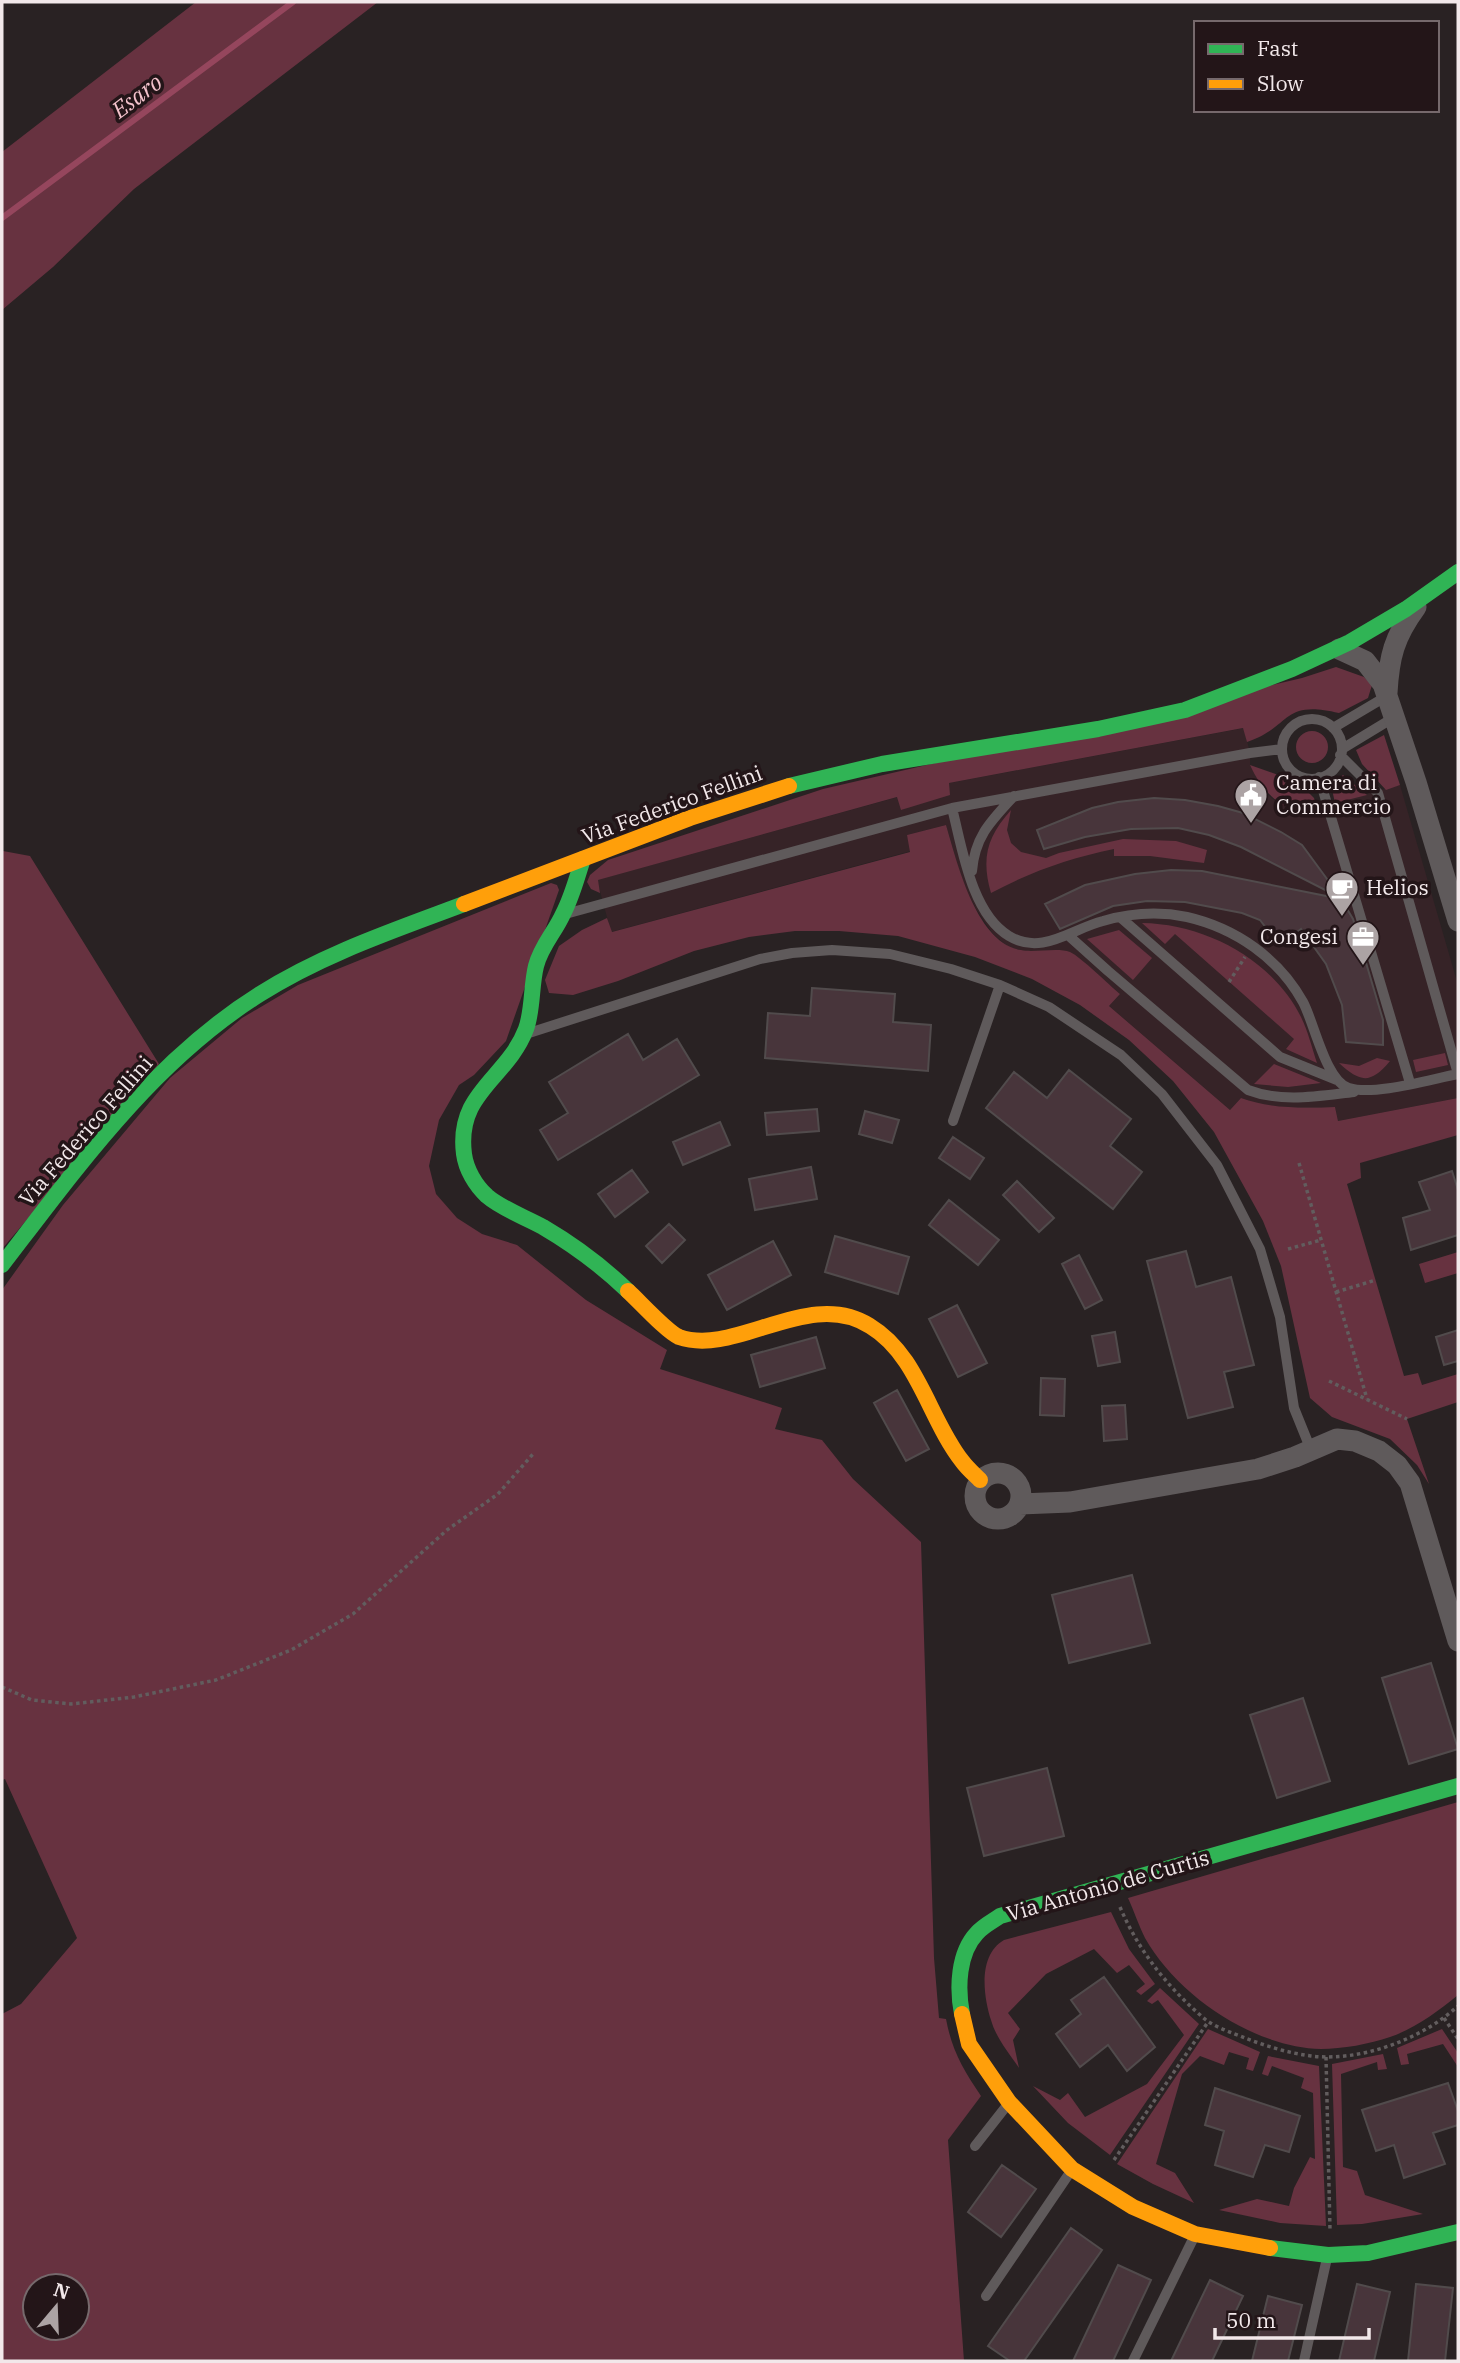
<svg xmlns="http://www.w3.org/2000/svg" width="1460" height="2363" font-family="'IBM Plex Serif',serif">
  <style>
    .built { fill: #362327 }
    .green { fill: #673240; fill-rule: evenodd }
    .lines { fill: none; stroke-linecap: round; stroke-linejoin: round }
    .stream { stroke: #95465d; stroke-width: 6 }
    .building { fill: #48353b; stroke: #514b4c; stroke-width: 2 }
    .path { stroke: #625d5e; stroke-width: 3.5; stroke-dasharray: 3.5 3.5; stroke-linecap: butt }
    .lane { stroke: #5f5a5b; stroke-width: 10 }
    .street { stroke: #5f5a5b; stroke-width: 21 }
    .fast { stroke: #30b455; stroke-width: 16 }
    .slow { stroke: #ff9f0a; stroke-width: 16 }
    .labels { text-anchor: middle; stroke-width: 7; stroke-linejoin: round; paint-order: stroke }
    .poi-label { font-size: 21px; fill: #f2e8ea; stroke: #231518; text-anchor: start }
    .street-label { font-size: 21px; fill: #f2e8ea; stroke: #231518 }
    .water-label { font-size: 23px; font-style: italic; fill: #f4c2cc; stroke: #231518 }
  </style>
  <rect width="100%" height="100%" fill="#292223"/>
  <path class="built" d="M1244 728 1250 753V765L1267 794 1279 804 1319 813 1327 804 1400 785 1458 985V1098L1338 1121 1335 1107H1281L1257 1104 1241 1098 1230 1110 1109 1006 1120 994 1069 952 1022 951 1008 947 993 934 976 909 962 881 946 825 907 835 911 851 611 932 597 880 898 797 902 810 949 783Z"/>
  <path class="green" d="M196 2H378L134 189 53 267 2 310V152Z
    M1336 667 1364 677 1372 685 1368 698 1339 713C1281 699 1292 727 1247 742L1243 728 949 783 950 795 901 810 897 797 598 880 600 893 591 889 587 882 590 875 608 860 823 789 1302 678Z
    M1296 747a16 16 0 1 1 32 0a16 16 0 1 1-32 0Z
    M1384 735 1400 785 1386 790 1362 764 1356 750Z
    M1250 765 1281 776 1291 784 1306 790 1314 798 1319 813C1285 815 1263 794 1250 765Z
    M1343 775 1367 795 1335 803 1331 785Z
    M1011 810 1007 830 1011 843 1021 852 1046 858 1059 853 1123 839 1176 841 1207 850 1204 863 1150 856H1114V849C1070 858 1030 872 991 893 981 858 987 837 1011 810Z
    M946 825C957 862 976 943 1021 950 1034 953 1058 947 1070 952 1081 957 1109 985 1120 994L1109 1006 1230 1110 1241 1098C1271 1109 1303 1108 1335 1107L1338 1121 1458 1098V1135L1360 1163 1361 1178 1347 1184 1404 1376 1418 1373 1422 1385 1458 1374V1402L1407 1419 1429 1484 1417 1465 1390 1439 1332 1417 1310 1398 1281 1266 1263 1221 1214 1132 1173 1081 1129 1040 1080 1005 1032 979 975 957 898 936 839 931H795L749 937 694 951 618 981 573 995 549 993 545 980 559 946 582 930 607 918 612 932 910 852 907 835Z
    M2 839 3 851 30 856 159 1064 2 1249Z
    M551 883 557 885 559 890 506 1041 474 1075 459 1085 439 1120 429 1166 436 1194 457 1218 482 1234 517 1245 586 1300 667 1350 660 1369 782 1408 775 1429 822 1440 853 1479 921 1542 934 1958 939 2018 946 2019C952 2051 963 2069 981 2096L948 2140 964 2361H2V2014L21 2004 77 1938 5 1779 2 1780V1290L63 1205 170 1078 242 1018 298 985ZM35 2286H77V2328H35Z
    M1142 923C1205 924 1272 959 1301 1017 1308 1031 1312 1048 1317 1063L1286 1049 1294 1039 1175 934 1165 944Z
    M1119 930 1152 958 1133 980 1087 939Z
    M1445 1053 1448 1065 1416 1072 1413 1060Z
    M1377 1058 1390 1061C1370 1085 1360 1082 1339 1063L1359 1066Z
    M1274 1064 1321 1083 1288 1087 1254 1084Z
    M1458 1252V1273L1425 1283 1419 1264Z
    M1458 1802V1995C1437 2012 1416 2028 1390 2037 1370 2044 1342 2049 1321 2049 1253 2047 1178 1996 1145 1938 1139 1926 1134 1911 1128 1898Z
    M1111 1912 1129 1949 1155 1984 1141 1995 1136 1991 1145 1984 1129 1965 1117 1973 1094 1949 1046 1974 1008 2013 1020 2029 1013 2040 1019 2068C1009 2053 996 2038 991 2020 983 1995 978 1955 1004 1940Z
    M1160 1988 1199 2024 1110 2155 1068 2123 1033 2086 1060 2100 1068 2093 1085 2117 1147 2084 1184 2035 1158 2000 1152 2004 1147 2001Z
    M1208 2029 1260 2052 1253 2071 1246 2069 1249 2058 1229 2052 1224 2065 1200 2056 1182 2074 1156 2164 1175 2173 1194 2203 1153 2184 1117 2164Z
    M1442 2029 1458 2053V2067L1443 2044 1407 2054 1409 2064 1401 2065 1397 2048Z
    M1383 2054 1387 2069 1378 2070 1377 2062 1341 2074 1343 2167 1357 2171 1365 2195 1423 2214 1362 2224 1337 2225 1332 2064Z
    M1268 2056 1319 2066 1326 2226 1280 2223 1219 2210 1257 2199 1289 2206 1294 2188 1310 2157 1315 2159 1313 2093 1301 2088 1304 2078 1272 2066 1268 2076 1262 2074Z"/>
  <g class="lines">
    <path class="stream" d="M2 218 293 2"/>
  </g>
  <path class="building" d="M1154 798 1185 800 1218 806 1243 813 1281 832 1302 845 1341 898 1241 847 1209 835 1178 828 1131 829 1085 837 1044 849 1037 830 1092 808 1118 802Z
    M1171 870 1202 871 1341 899 1353 919 1383 1020V1045L1346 1042 1342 1005 1326 964 1301 929 1290 938 1273 937 1260 920 1242 913 1185 902 1147 901 1113 906 1060 929 1045 904 1085 885 1135 874Z
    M812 988 895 994 893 1022 931 1025 928 1071 765 1058 768 1013 810 1016Z
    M628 1034 643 1060 677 1039 699 1075 558 1160 540 1130 568 1113 549 1082Z
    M1069 1070 1131 1119 1110 1146 1142 1172 1113 1209 986 1108 1014 1072 1047 1098Z
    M817 1109 819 1131 767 1135 765 1113Z
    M865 1111 899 1120 892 1143 859 1134Z
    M720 1122 730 1145 683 1165 673 1142Z
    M953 1137 984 1158 970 1179 939 1158Z
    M811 1167 817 1199 755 1210 749 1179Z
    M632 1170 648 1192 615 1217 598 1194Z
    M1452 1171 1458 1190V1235L1411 1250 1403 1218 1430 1210 1419 1182Z
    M1017 1181 1054 1218 1039 1232 1003 1195Z
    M949 1200 999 1240 978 1265 929 1225Z
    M669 1224 685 1240 662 1263 646 1246Z
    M835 1236 909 1257 898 1294 825 1272Z
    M773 1241 791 1275 727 1310 708 1275Z
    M1186 1251 1196 1287 1231 1277 1254 1365 1224 1372 1233 1407 1188 1418 1147 1261Z
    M1079 1255 1102 1300 1085 1309 1062 1264Z
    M957 1305 987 1363 958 1377 929 1319Z
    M1458 1330V1361L1444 1365 1436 1337Z
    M1115 1332 1120 1362 1098 1366 1092 1336Z
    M816 1337 825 1368 760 1387 751 1355Z
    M1041 1378 1065 1379 1064 1416 1040 1415Z
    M897 1390 929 1449 906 1461 874 1403Z
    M1125 1405 1127 1439 1104 1441 1102 1406Z
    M1132 1575 1150 1643 1069 1663 1052 1595Z
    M1431 1663 1458 1749 1409 1764 1382 1678Z
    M1303 1698 1330 1781 1277 1798 1250 1715Z
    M1047 1768 1064 1836 984 1856 967 1788Z
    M1104 1977 1155 2047 1127 2071 1108 2045 1080 2067 1056 2034 1081 2014 1071 2000Z
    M1448 2083 1458 2111V2125L1433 2133 1445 2164 1404 2178 1394 2145 1376 2151 1362 2110Z
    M1215 2088 1300 2116 1289 2152 1265 2145 1253 2177 1215 2165 1224 2131 1205 2125Z
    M1002 2165 1036 2189 1001 2237 968 2212Z
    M1071 2228 1102 2250 1024 2361H1010L988 2346Z
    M1118 2265 1151 2280 1113 2361H1073Z
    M1210 2280 1243 2296 1212 2361H1171Z
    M1357 2284 1390 2292 1374 2361H1339Z
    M1416 2284 1453 2288 1445 2361H1408Z
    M1268 2296 1302 2305 1288 2361H1252Z"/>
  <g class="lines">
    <path class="path" d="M1229 982 1245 957
      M1299 1163 1367 1399
      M1288 1249 1321 1240
      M1336 1292 1376 1280
      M1329 1381 1407 1419
      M2 1687 32 1700 71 1704 134 1697 216 1680 291 1650 353 1614 447 1530 498 1494 533 1454
      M1120 1907C1139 1952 1169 1989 1206 2020 1217 2028 1233 2033 1245 2038 1266 2046 1288 2053 1311 2056 1361 2062 1422 2039 1458 2006
      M1444 2018 1458 2039
      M1326 2057 1330 2230
      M1114 2160 1208 2022"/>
    <path class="lane" d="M1282 749a30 30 0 1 1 60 0a30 30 0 1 1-60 0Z
      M1333 728 1387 696
      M1342 749 1393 718
      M1340 755 1378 793 1458 1074
      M1319 777 1410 1083
      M952 808C962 847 971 913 1009 936 1042 956 1071 929 1103 921 1131 913 1158 911 1187 917 1235 928 1279 958 1303 1002 1314 1022 1326 1082 1349 1088 1374 1096 1431 1079 1458 1074
      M972 871C975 836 991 821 1014 796
      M569 913 952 808 1250 753 1282 749
      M1120 917 1280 1057 1337 1080
      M1069 936 1108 971 1248 1090C1282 1103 1319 1096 1354 1092
      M529 1033 760 959 792 953 832 950 890 954 951 969 1000 985 1049 1007 1121 1055 1162 1094 1217 1165 1260 1249 1280 1317 1294 1408 1311 1450
      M953 1121 1000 985
      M975 2146 1008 2104
      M986 2296 1071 2171
      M1133 2361 1195 2235
      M1304 2361 1327 2258"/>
    <path class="street" d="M1339 649 1365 661 1383 684 1416 782 1458 921
      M1387 693C1389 657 1394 637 1416 607
      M975 1496a23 23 0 1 1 46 0a23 23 0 1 1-46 0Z
      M1020 1504 1070 1502 1258 1469 1295 1457 1337 1439 1355 1441 1379 1451 1397 1465 1410 1483 1458 1641"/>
    <path class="fast" d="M789 786 882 764 1098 729 1185 710 1292 669 1350 642 1406 609 1458 572
      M583 859C577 877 572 897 563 914 555 932 541 946 536 966 531 986 533 1010 526 1029 507 1079 456 1092 464 1154 466 1169 475 1185 487 1196 502 1209 525 1217 543 1227 572 1244 603 1267 628 1291
      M2 1265C78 1166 153 1061 260 994 323 954 395 930 464 904
      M962 2014C957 1988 958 1953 977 1933 983 1926 993 1921 1000 1916L1458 1786
      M1270 2248 1328 2255 1368 2253 1458 2232"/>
    <path class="slow" d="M464 904 690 818 789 786
      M628 1291C639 1301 667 1332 679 1337 736 1357 809 1287 870 1326 918 1355 929 1419 962 1461 967 1468 974 1474 980 1480
      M962 2014 969 2044 1009 2102 1072 2169 1133 2207 1195 2234 1270 2248"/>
  </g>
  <defs>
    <symbol id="civic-pin" viewBox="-11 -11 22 30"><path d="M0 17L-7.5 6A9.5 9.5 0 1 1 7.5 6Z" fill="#aca3a4" stroke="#231518"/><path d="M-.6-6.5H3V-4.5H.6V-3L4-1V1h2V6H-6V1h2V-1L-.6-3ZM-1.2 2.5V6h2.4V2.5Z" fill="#fff"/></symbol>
    <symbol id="cafe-pin" viewBox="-11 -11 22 30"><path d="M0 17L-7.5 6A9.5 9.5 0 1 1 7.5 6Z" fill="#aca3a4" stroke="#231518"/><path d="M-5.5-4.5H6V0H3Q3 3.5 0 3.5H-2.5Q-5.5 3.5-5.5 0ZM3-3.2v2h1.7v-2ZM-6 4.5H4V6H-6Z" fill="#fff"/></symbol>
    <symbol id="office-pin" viewBox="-11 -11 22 30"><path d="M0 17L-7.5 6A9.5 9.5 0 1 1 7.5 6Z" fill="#aca3a4" stroke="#231518"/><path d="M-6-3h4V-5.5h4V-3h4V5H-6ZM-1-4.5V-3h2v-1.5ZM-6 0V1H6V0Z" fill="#fff"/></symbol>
  </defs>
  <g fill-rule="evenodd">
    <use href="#civic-pin" x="1232" y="776" width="38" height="52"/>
    <use href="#cafe-pin" x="1323" y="869" width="38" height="52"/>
    <use href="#office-pin" x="1344" y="918" width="38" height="52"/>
  </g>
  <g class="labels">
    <g class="poi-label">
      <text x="1276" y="790">Camera di<tspan x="1276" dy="24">Commercio</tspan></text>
      <text x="1366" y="895">Helios</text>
      <text x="1338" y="944" text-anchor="end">Congesi</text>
    </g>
    <g class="street-label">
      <text transform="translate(672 805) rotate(-20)" y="7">Via Federico Fellini</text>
      <text transform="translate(86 1131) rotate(-49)" y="7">Via Federico Fellini</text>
      <text transform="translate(1108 1886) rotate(-16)" y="7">Via Antonio de Curtis</text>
    </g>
    <g class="water-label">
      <text transform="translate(137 96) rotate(-37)" y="8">Esaro</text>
    </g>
  </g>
  <rect width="1460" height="2363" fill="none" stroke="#f2e8ea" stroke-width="7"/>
  <rect x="1194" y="21" width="245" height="91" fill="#231518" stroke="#76696c" stroke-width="2"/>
  <rect x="1208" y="44" width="35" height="10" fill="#30b455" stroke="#76696c" stroke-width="2"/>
  <text x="1257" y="56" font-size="21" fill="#f2e8ea">Fast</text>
  <rect x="1208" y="79" width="35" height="10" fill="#ff9f0a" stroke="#76696c" stroke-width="2"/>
  <text x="1257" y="91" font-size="21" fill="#f2e8ea">Slow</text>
  <g transform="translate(56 2307) rotate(19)"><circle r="33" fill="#231518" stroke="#76696c" stroke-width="2"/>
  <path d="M0-5L12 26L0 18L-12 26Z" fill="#aca3a4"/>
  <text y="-10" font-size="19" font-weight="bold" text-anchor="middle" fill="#f2e8ea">N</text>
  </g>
  <path d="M1215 2328v10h154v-10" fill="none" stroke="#f2e8ea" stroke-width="3.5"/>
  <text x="1226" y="2328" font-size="21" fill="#f2e8ea" stroke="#231518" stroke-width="5" paint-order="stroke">50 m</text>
</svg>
